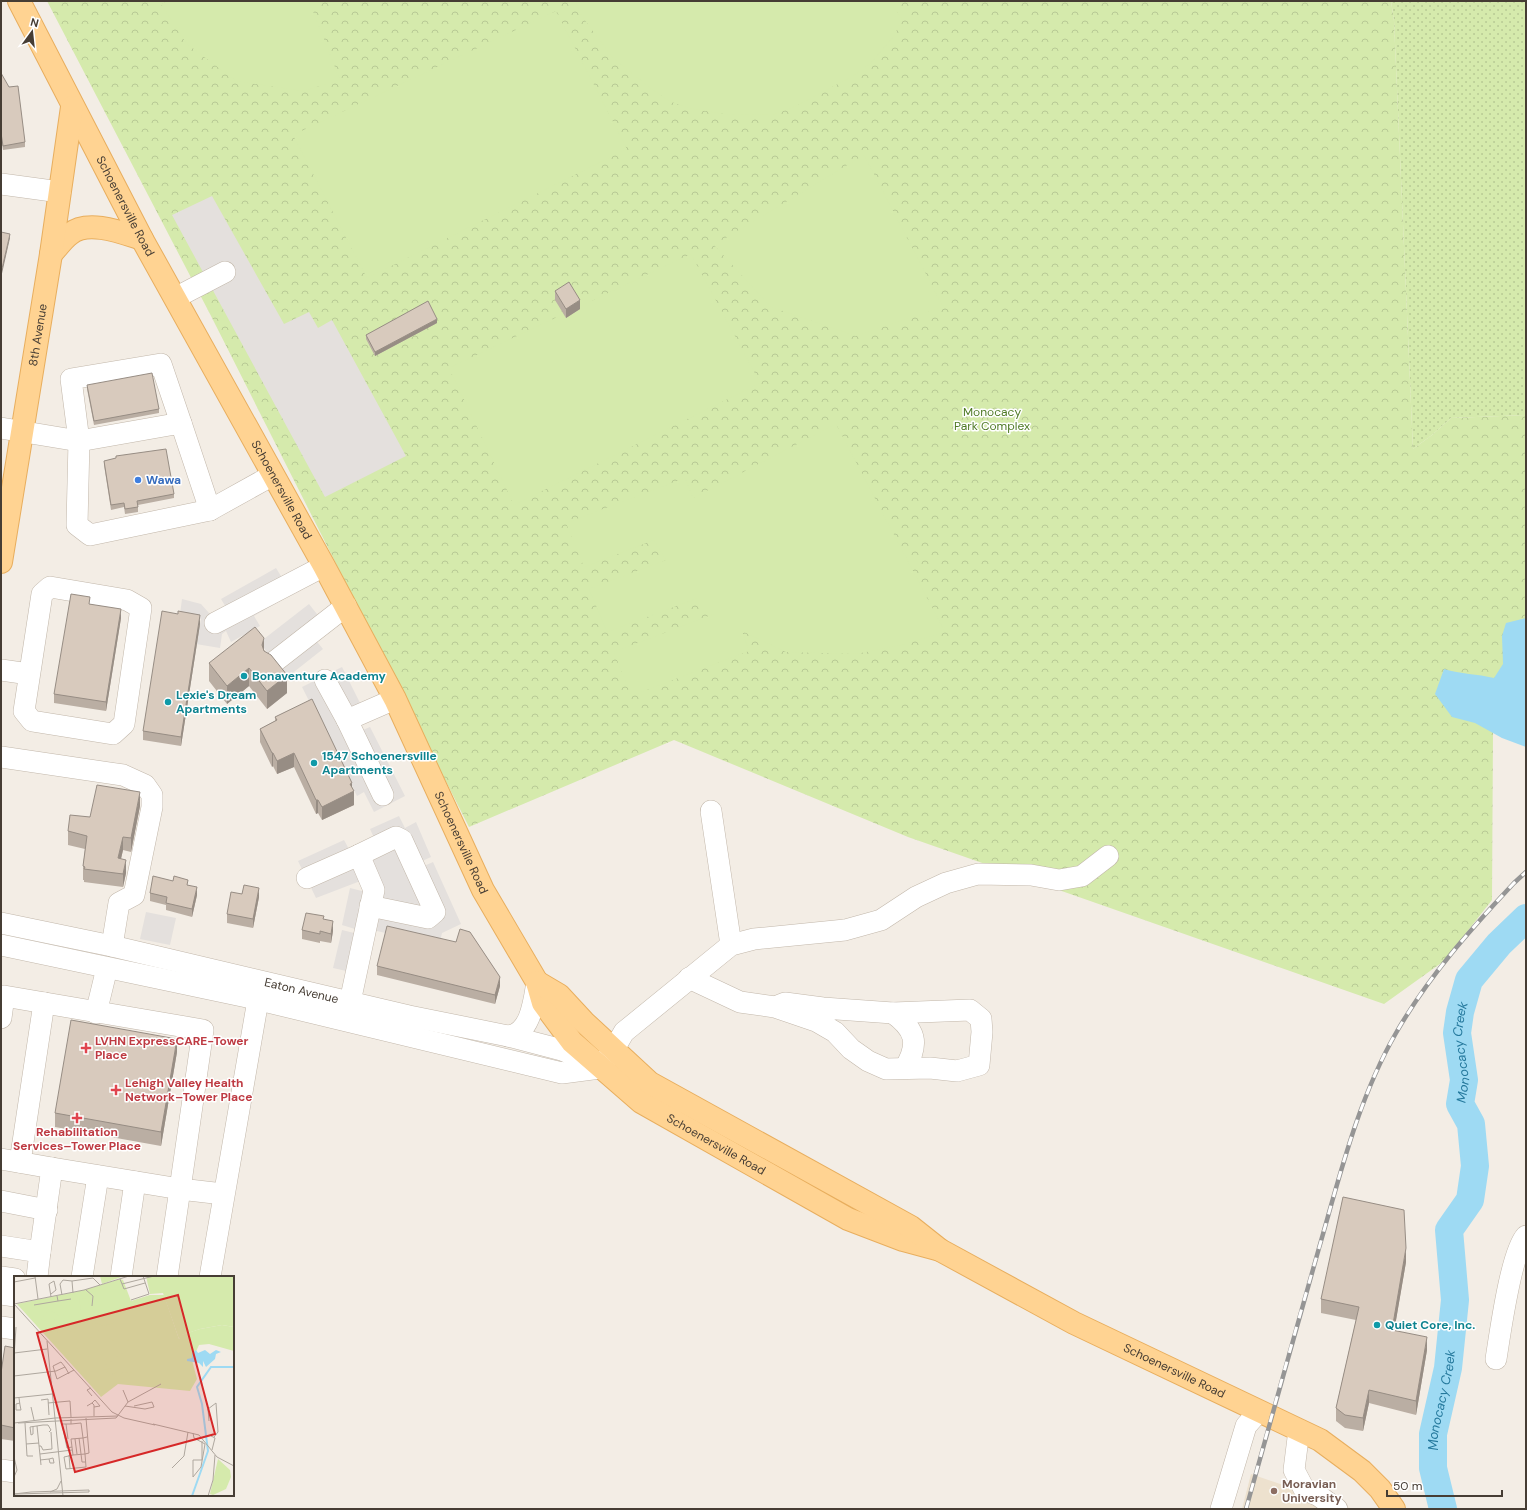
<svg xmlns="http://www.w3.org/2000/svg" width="1527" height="1510" font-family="'DM Sans',sans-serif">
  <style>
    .education { fill: #ede1ce }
    .grass { fill: url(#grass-dots) }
    .park { fill: url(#park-crowns) }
    .pitch { fill: #d5eaac }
    .parking { fill: #e4e0dd }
    .water { fill: #9edaf3 }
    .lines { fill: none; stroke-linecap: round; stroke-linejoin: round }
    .river { stroke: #9edaf3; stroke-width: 28 }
    .minor-casing { stroke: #c2b7aa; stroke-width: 22 }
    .major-casing { stroke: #e8ae5e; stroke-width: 24 }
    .minor { stroke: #fff; stroke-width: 21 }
    .major { stroke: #ffd392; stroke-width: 22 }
    .rail-casing { stroke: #959595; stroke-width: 4.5 }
    .rail { stroke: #fff; stroke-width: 3; stroke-dasharray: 9; stroke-linecap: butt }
    .wall { fill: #baaea3 }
    .shaded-wall { fill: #978d84 }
    .building { fill: #d8cabd; stroke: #978d84 }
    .shop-dot { fill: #3f7fe0; stroke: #fff; stroke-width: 1.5 }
    .culture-dot { fill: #0f9aa8; stroke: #fff; stroke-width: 1.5 }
    .health-dot { fill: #e0444e; stroke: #fff; stroke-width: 1.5 }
    .education-dot { fill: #8d6e63; stroke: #fff; stroke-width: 1.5 }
    .labels { text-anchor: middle; stroke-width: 3; stroke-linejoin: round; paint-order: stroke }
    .street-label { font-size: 12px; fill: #463d34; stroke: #fff }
    .park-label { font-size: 12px; fill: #4f7a25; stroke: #fff }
    .shop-label { font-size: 12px; font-weight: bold; fill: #366cbe; stroke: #fff; text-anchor: start }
    .culture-label { font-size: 12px; font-weight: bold; fill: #0d838f; stroke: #fff; text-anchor: start }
    .health-label { font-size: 12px; font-weight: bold; fill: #be3a42; stroke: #fff; text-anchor: start }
    .education-label { font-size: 12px; font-weight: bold; fill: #785e54; stroke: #fff; text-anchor: start }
    .water-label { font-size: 13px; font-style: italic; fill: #25799d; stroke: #fff }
    .inset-river { fill: none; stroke: #9edaf3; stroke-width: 2 }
    .inset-road { fill: none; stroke: #aea79e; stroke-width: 1 }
    .view { fill: #d62828; fill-opacity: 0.15; stroke: #d62828; stroke-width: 2 }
    .inset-edge { fill: none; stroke: #463d34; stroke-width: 2 }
  </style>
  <defs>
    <pattern id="grass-dots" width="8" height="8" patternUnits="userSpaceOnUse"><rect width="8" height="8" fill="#d5eaac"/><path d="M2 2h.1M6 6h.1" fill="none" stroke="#b8ca95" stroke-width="1.8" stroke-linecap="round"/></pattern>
    <pattern id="park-crowns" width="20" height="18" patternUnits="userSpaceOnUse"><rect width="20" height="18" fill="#d5eaac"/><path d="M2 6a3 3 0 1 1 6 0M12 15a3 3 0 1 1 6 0" fill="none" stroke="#b8ca95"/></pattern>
  </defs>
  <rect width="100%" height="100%" fill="#f3ede5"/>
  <path class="education" d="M1251 1474 1353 1509H1242Z"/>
  <path class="grass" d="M1391 1H1526V415L1451 418 1432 435 1413 449 1394 21Z"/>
  <path class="park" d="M47 1H1391L1394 21 1413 449 1432 435 1451 418 1526 415V641L1493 732 1492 900 1444 961 1384 1004 908 837 674 740 469 827 210 314Z"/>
  <path class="pitch" d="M168 1H309L340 80 303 91 236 81 186 43 161 4Z
    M576 1H890L902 19 894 36 870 64 853 76 796 106 773 115 724 114 688 108 669 101 649 87 612 57 579 12Z
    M556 11 627 149 367 278 293 135Z
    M864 155 943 307 856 336 771 307 714 245Z
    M691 254 760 383 514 505 449 368Z
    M836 424 945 632 901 645 856 654 786 652 742 631 749 651 631 696 614 652 714 614 698 598 607 632 589 589 666 560 654 540 584 567 566 523 685 478 693 498Z"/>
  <path class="parking" d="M212 196 284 324 309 312 318 328 332 320 406 456 325 497 172 215Z
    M276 568 292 594 254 616 260 626 231 642 226 631 222 634 220 648 196 644 201 619 180 614 182 599 201 604 209 613 217 615 227 609 221 599Z
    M309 604 328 628 314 638 323 649 285 679 260 642Z
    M342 667 360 703 358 732 370 727 405 796 374 812 364 792 357 796 302 687Z
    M399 816 405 828 416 822 431 857 420 862 422 867 433 862 461 924 442 933 439 946 373 930 364 975 333 968 342 930 354 933 355 929 342 925 350 888 366 892 363 880 316 898 298 861 344 840 350 851 375 840 370 829Z
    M146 912 176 918 170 945 140 939Z"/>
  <path class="water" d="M1526 618V747L1502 738 1475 723 1452 717 1435 694 1444 669C1461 674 1477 674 1494 678L1503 664 1502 636 1506 623Z"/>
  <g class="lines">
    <path class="river" id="s1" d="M1443 1509 1433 1468V1434L1448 1368 1455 1300 1449 1230 1470 1200 1475 1166 1471 1124 1460 1104 1464 1080 1457 1033 1460 1012 1469 980 1499 944 1526 918"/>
    <defs>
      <g id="minor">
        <path d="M1 184 60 192"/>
        <path d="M175 298 225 272"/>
        <path d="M181 423 161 364 71 379 79 441 77 525 90 535 210 510 273 475"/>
        <path d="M1 428 79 441 181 423 210 510"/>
        <path d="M50 587 127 600 141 608 124 724 113 734 32 721 24 711 42 594Z"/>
        <path d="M215 623 324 566"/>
        <path d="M274 662 346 606"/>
        <path d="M1 670 29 674"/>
        <path d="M325 680 347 720"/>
        <path d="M1 757 123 775 145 785 152 795V807L134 895 119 903 112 946"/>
        <path d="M383 795 347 720 395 699"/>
        <path d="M711 811 731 945"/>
        <path d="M359 855 396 837 402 840 435 912 428 918 370 906"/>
        <path d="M307 878 359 855 374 890 350 1002"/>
        <path id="s2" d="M1 923 112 946 409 1016 508 1036 562 1050 593 1064"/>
        <path d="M1 945 247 997 562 1073 600 1068 614 1049 624 1032 731 945 754 939 845 930 881 920 916 897 946 883 978 874 1031 875 1059 880 1082 876 1108 856"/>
        <path d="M689 978 740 1002 775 1007 816 1021 835 1032 851 1049 868 1061 886 1069 930 1068 957 1071 979 1065 982 1032 981 1019 970 1010 893 1013 823 1008 785 1003 775 1007"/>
        <path d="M96 1013 107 968"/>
        <path d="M893 1013C915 1029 920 1043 905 1068"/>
        <path d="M1 1018 4 996 203 1030 180 1189 52 1168 40 1252 1 1246"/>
        <path d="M508 1036C531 1034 534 1000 537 982"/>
        <path d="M1 1159 52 1168"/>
        <path d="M20 1162 44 1003"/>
        <path d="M1 1201 47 1210"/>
        <path d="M1 1277 15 1279"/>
        <path d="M37 1277 40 1252"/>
        <path d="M82 1277 98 1176"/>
        <path d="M121 1277 135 1182"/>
        <path d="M167 1277 180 1189 223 1194"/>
        <path d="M210 1277 258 1000"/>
        <path d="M1 1294 15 1296"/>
        <path d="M1 1327 15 1329"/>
        <path d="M1496 1359C1500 1334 1511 1252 1526 1236"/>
        <path d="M1299 1430 1294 1470 1304 1489 1319 1496 1337 1509"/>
        <path d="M1 1470 15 1472"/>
        <path d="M1221 1509 1246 1426 1259 1411"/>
      </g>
      <g id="major">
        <path id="s3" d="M19 1 142 239 324 566 395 699 483 890 537 982 543 1003 572 1042 641 1102 848 1219 903 1240 940 1250"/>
        <path d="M51 254C57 248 63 239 70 234 88 219 123 233 142 239"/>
        <path id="s4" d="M1 562 51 254 72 107"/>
        <path id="s5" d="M537 982 559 995 584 1022 650 1083 911 1227 940 1250 1074 1323 1320 1440 1362 1471 1380 1489 1394 1509"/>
      </g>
    </defs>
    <use href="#minor" class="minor-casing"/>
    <use href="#major" class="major-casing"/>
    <use href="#minor" class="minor"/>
    <use href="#major" class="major"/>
    <defs>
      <path id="rail" d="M1246 1509C1270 1422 1294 1335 1319 1248 1340 1175 1358 1099 1396 1033 1428 977 1470 930 1514 883L1526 872"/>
    </defs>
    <use href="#rail" class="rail-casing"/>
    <use href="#rail" class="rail"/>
  </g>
  <path class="wall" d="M1 73 25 142V147L3 150 1 138Z
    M555 291 580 309 566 318 555 300Z
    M437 323 375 356 366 339V335Z
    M87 385 159 409V413L94 425 87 389Z
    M116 456 174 494V498L138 505V512L125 514 124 507 111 510 104 465V461L116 459Z
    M90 604 121 618 106 711 54 703V694Z
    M200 624 181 746 143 740V731Z
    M264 650 287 693 267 709 249 686 227 704 209 681V663Z
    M275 717 352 787 354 805 322 820 318 813 316 814 294 767 277 774 273 766 272 767 260 742V729L275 721Z
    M140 806 131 852 123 850 121 859 126 873 123 887 84 882V880H83V866L85 849 68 845V831L90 817Z
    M188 885 197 895 192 917 166 910V905L150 901V893Z
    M242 894 259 897 253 928 227 923V914Z
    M324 920 333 931 331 943 320 941V943L302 939V930Z
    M377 966 500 986 495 1004 377 975Z
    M177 1052 161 1146 55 1127V1113Z
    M1406 1262 1394 1331 1427 1350 1416 1415 1369 1403 1363 1431 1345 1428 1336 1421V1408L1356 1320 1321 1313V1299Z
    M15 1348V1441L1 1439V1373Z"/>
  <path class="shaded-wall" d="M10 234V238L1 278V273Z
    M580 300V309L566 318V309Z
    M437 319V323L375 356V352Z
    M121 609V618L106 711V702Z
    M200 615V624L181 746V737Z
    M264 638V656L262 645Z
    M249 668V686L227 704V686Z
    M287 675V693L267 709V691Z
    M272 753H273V766L272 767Z
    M294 753V767L277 774V761Z
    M352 783V792L354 791V805L322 820V807Z
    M140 792V806L131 852V838Z
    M316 800H318V813L316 814Z
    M123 837V850L118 871V858Z
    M126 860V873L123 887V874Z
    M197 887V895L192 917V909Z
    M259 888V897L253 928V919Z
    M333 921V931L331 943V934Z
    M500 977V986L495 1004V995Z
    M177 1039V1052L161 1146V1132Z
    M1406 1248V1262L1392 1344V1330Z
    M1427 1337V1350L1416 1415V1401Z
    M1369 1390V1403L1363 1431V1418Z"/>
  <path class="building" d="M1 73 9 87 18 86 25 142 3 146 1 133Z
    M1 232 10 234 1 273Z
    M569 282 580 300 566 309 555 291Z
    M428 301 437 319 375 352 366 335Z
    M152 373 159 409 94 421 87 385Z
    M166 449 174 494 137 501 138 507 125 509 124 503 111 505 104 461 116 458V456Z
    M71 594 90 597 89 604 121 609 106 702 54 694Z
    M162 611 178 614V611L200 615 181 737 143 731Z
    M255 627 264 638 262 645 264 651 271 655 287 675 267 691 249 668 227 686 209 663Z
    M312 699 352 783 350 784 354 791 322 807 318 800H316L294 753 277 761 273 753H272L260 729 277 720 275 717Z
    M97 785 140 792 131 838 123 837 118 858 126 860 123 874 84 869 85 867 83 866 87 836 68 831 70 815 90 817Z
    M153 876 173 881 174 876 188 880 187 885 197 887 192 909 166 903 167 897 150 893Z
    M244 885 259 888 253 919 227 914 231 892 242 894Z
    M306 913 324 916 323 919 333 921 331 934 320 931V934L302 930Z
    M387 926 456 942 460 929 470 932 500 977 495 995 377 966Z
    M71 1020 177 1039 161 1132 55 1113Z
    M1343 1197 1404 1210 1406 1248 1392 1330 1427 1337 1416 1401 1369 1390 1363 1418 1345 1415 1336 1408 1359 1307 1321 1299Z
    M5 1346 15 1348V1428L1 1425V1373Z"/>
  <circle class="shop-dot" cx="138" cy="480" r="4"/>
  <g class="culture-dot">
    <circle cx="244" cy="676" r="4"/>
    <circle cx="168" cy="702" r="4"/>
    <circle cx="314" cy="763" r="4"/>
    <circle cx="1377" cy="1325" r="4"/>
  </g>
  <g class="health-dot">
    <path d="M84 1042h4v4h4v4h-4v4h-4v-4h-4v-4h4z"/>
    <path d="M114 1084h4v4h4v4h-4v4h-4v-4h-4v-4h4z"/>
    <path d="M75 1112h4v4h4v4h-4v4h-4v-4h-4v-4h4z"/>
  </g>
  <circle class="education-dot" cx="1274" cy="1491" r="4"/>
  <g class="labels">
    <g class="street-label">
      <text dy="4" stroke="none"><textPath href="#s3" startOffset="231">Schoenersville Road</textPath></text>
      <text dy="4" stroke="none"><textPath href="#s4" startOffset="230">8th Avenue</textPath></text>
      <text dy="4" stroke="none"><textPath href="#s3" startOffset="555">Schoenersville Road</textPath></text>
      <text dy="4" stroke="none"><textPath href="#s3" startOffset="951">Schoenersville Road</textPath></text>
      <text dy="4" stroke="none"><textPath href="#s2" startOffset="308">Eaton Avenue</textPath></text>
      <text dy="4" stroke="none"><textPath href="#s3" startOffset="1358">Schoenersville Road</textPath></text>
      <text dy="4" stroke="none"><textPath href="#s5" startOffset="751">Schoenersville Road</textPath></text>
    </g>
    <g class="park-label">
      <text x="992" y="416">Monocacy<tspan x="992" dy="14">Park Complex</tspan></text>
    </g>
    <g class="shop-label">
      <text x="146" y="484">Wawa</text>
    </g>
    <g class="culture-label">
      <text x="252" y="680">Bonaventure Academy</text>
      <text x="176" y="699">Lexie's Dream<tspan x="176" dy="14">Apartments</tspan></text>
      <text x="322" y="760">1547 Schoenersville<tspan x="322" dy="14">Apartments</tspan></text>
      <text x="1385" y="1329">Quiet Core, Inc.</text>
    </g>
    <g class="health-label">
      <text x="95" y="1045">LVHN ExpressCARE-Tower<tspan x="95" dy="14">Place</tspan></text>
      <text x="125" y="1087">Lehigh Valley Health<tspan x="125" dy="14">Network–Tower Place</tspan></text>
      <text x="77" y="1136" text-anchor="middle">Rehabilitation<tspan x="77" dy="14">Services–Tower Place</tspan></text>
    </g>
    <g class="education-label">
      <text x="1282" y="1488">Moravian<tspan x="1282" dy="14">University</tspan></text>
    </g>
    <g class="water-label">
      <text dy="5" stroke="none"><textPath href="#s1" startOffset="471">Monocacy Creek</textPath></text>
      <text dy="5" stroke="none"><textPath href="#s1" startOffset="111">Monocacy Creek</textPath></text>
    </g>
  </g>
  <g transform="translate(14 1276)">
    <rect width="220" height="220" fill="#f3ede5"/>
    <path d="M86 0H110L88 8ZM132 0H220V51L208 49 186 53 168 59 165 63 149 17 136 18Z" fill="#d5eaac"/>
    <path d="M106 3 109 4 117 25 136 19H150L165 63 167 59 186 53 208 49 220 51V75L195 68 185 69 178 84 183 103 176 115 104 108 87 121 3 28 70 14Z" fill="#d5eaac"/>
    <path d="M75 22 74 28 67 34 65 23ZM90 22 107 36 99 47 89 50 81 47 75 39ZM56 29 65 36 59 41 49 39ZM35 33 46 41 37 46 27 44ZM75 44 85 55 64 73 54 62ZM49 45 57 56 54 58H47L38 53ZM107 50 118 62 111 66H102L95 62ZM93 63 103 73 83 91 74 80ZM111 75 126 92 118 96 108 97 99 105 96 102 104 95 95 100 92 96 98 92 91 94 89 91ZM204 183 216 194 217 201 212 213 199 219 196 218Z" fill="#d5eaac"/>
    <path d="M182 74 184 77 191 74 196 78 202 74 207 76 202 78 201 83 192 91 189 85V91L185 87 173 85V83L178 82V77Z" fill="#9edaf3"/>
    <path class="inset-river" d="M178 220 194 175 188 128 183 111 197 91H220"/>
    <path class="inset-road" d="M21 0 24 23M106 3 110 13 131 7M58 5 79 2 86 9M0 6 21 2M108 8 140 0M72 14 79 20 78 30M37 18 42 14 40 5 35 8 37 21M48 19 46 8 49 4 58 5 59 17M117 24 135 18 129 0M44 25 57 23M0 28 70 14 115 0M0 28 98 136 110 142 141 149M20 29 44 25 43 20M33 65 49 220M0 77 33 73M0 81 2 51M51 91 47 86 39 90 43 103 60 94M0 100 42 95 51 91 55 98M77 112 73 114 78 120M109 114 114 126M0 122 38 118M5 122 6 129 7 134H2V128L6 127M27 124 34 123 35 139M34 127 56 125 57 141M78 127 81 124 86 130 80 131M73 130 78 127 80 129V140M111 130 131 133 140 131 138 126 120 130M17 131 20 144M72 142 75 177 71 178 69 162 73 161M57 143V148H48L53 172 58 171 57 163 69 162 67 147 57 148M195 145 194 133 202 127 204 156 200 161M0 147 41 142 104 140M4 147 102 142 114 126 147 108M11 147 13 180H19M52 148 54 163M139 148 185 159 203 181 220 190M19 150V158L17 159 16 151 29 149H34L37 154 35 156M23 150 27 189M179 157 180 162 191 168 187 191 179 201M197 160 201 162 198 174M65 162 68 186H72M61 163 63 178M188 165V184M12 168 25 167M25 170H27L29 174 38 173 37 156M58 171 59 179 50 181 52 193 72 191 71 178 59 179M26 178 58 174M55 179 56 192M0 181 3 194 0 201M26 184 35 183 39 182 40 187H36L35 183M158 192 170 180 174 156M179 201V184H188M36 216 43 213 47 205M0 218 17 216 75 214V216L1 218M194 220 199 204 201 179"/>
    <path class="view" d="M164 19 201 158 61 196 23 57Z"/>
    <rect width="220" height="220" class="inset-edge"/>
  </g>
  <rect width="1527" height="1510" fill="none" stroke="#463d34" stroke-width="4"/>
  <g transform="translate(32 32) rotate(15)" stroke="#ffffff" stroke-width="3" paint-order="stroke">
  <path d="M0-3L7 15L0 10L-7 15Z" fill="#463d34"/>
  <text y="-6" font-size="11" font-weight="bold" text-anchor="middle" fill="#463d34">N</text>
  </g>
  <path d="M1387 1490v6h115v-6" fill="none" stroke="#463d34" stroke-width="2"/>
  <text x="1393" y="1490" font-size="12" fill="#463d34" stroke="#ffffff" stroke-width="3" paint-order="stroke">50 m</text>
</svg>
